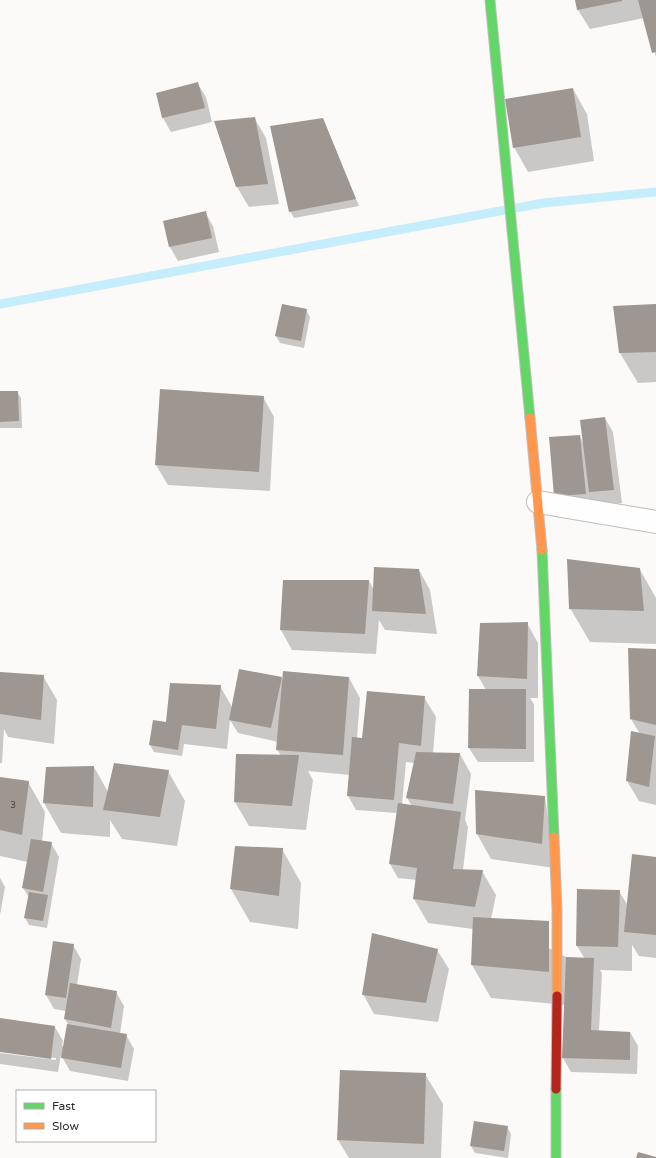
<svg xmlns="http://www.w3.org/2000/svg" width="656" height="1158" font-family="'Varela Round',sans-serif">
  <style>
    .shadow { fill: #0003; fill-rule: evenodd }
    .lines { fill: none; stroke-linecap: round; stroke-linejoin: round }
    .stream { stroke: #c6edfb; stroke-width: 9 }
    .building { fill: #9e9690 }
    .street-casing { stroke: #c1bebc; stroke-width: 24 }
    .fast-casing { stroke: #c1bebc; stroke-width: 11 }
    .slow-casing { stroke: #c1bebc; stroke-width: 11 }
    .jam-casing { stroke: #c1bebc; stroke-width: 11 }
    .street { stroke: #fffefe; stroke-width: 22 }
    .fast { stroke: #63d668; stroke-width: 9 }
    .slow { stroke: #ff974d; stroke-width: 9 }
    .jam { stroke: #b3261e; stroke-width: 9 }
    .labels { text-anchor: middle; stroke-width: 4; stroke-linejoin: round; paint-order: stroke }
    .number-label { font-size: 9px; fill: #4c4744 }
  </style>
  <rect width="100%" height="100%" fill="#fcfaf8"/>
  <path class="shadow" d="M576 0H656V57L644 18 590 29 578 10Z
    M198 84 206 97 212 122 171 132 163 118 157 94Z
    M573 89 587 114 594 161 528 172 514 147Z
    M255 119 266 138 279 204 249 207 237 187Z
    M323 119 359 206 294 218 290 211Z
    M205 212 213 226 219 252 178 261 170 247 164 221Z
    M656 305V382L638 383 620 353Z
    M306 310 310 317 304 348 280 343 276 336Z
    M0 392H17L21 398 22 428H0Z
    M263 397 274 417 270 491 168 485 156 465Z
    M605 418 613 432 622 503 598 506 567 516 550 437 580 436 584 445Z
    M639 568 656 598V644L590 642 570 608Z
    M419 570 430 590 437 634 385 630 379 620 376 654 292 650 281 630 284 581H369L374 590Z
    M527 623 538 643V698H530L534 704V762H478L469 748 486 690 478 676Z
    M656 650V805L639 801 627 781 640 734 631 719Z
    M0 673 43 676 57 700 54 744 8 737 4 729 2 763H0Z
    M281 678 283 681 349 678 360 698 357 738 364 739 424 697 436 717 433 753 460 754 471 774 465 820 468 827 463 870 482 871 496 895 491 919 568 958 585 959 577 946 619 891 628 906 656 858V958L639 956 632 945V971L600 970 602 973 599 1031 630 1032 638 1046 637 1074 571 1072 563 1058 565 1005 491 998 472 965 473 929 428 923 414 899 417 880 398 878 390 864 397 813 356 810 348 796 350 775 308 771 313 780 306 830 249 826 235 802 281 756 277 749 278 742 238 733 230 720 227 749 184 744 182 756 154 752 150 745 167 724 220 686 232 707ZM406 762 415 763 407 798 412 806 402 805Z
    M94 767 108 792 168 771 185 801 177 846 122 839 110 820V837L61 833 44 803 47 768Z
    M0 778 28 782 45 812 42 842 51 843 59 857 47 928 29 925 25 918 29 897 23 888 28 862 0 856Z
    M476 791 545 797 555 868 491 859 477 834Z
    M282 849 301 883 298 929 250 922 231 889Z
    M0 878 5 887 0 915Z
    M73 945 81 959 77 985 116 992 124 1006 120 1034 126 1035 134 1049 128 1081 70 1071 61 1055 58 1072 0 1064V1053L56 1060V1058L0 1051V1019L55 1027 63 1041 62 1046H64L68 1024 65 1019 66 1011 54 1009 46 995Z
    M437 950 449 969 438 1022 374 1014 363 994Z
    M425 1074 443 1104 441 1158H349L338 1140Z
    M507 1127 511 1134 508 1158 475 1153 471 1146Z"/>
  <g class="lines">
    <path class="stream" d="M0 304 543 203 656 192"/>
  </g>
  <path class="building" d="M575 0H622V1L577 10Z
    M638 0H656V52L652 53Z
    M198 82 205 108 162 118 156 93Z
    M573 88 581 137 513 148 505 99Z
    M255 117 268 184 236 187 214 121Z
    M323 118 356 199 289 212 270 126Z
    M206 211 212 238 169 247 163 221Z
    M282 304 307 309 301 341 275 336Z
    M656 304V352L619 353 613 306Z
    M160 389 264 396 259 472 155 465Z
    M0 391H18L19 421 0 422Z
    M605 417 614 490 589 492 580 420Z
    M580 435 586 494 554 496 549 437Z
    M567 559 640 568 644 611 569 609Z
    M374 567 419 569 426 614 372 611Z
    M283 580H369L365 634 280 630Z
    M528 622 527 679 477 676 480 623Z
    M628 648 656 649V725L630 719Z
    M239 669 282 677 271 728 229 720Z
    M283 671 349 677 343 755 276 750Z
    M0 672 44 675 41 720 0 714Z
    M170 683 221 685 216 729 182 725 178 750 149 745 153 720 166 722Z
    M469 689H526V749L468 748Z
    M367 691 425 696 421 746 399 743 394 800 347 796 352 737 362 738Z
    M631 731 655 736 649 787 626 781Z
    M416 752 460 753 453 804 406 798Z
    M236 754 299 755 292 806 234 802Z
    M114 763 169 770 160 817 103 810Z
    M94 766 93 807 43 803 46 767Z
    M0 777 29 781 22 835 0 830Z
    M475 790 545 796 542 844 476 834Z
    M398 803 461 812 453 869 483 870 475 907 413 899 417 868 389 864Z
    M31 839 52 842 43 892 22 888Z
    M235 846 283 848 279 896 230 889Z
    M632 854 656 857V935L624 932Z
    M577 889 620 890 618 947 576 946Z
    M29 892 48 895 43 921 24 918Z
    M473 917 549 921V972L471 965Z
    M372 933 438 949 426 1003 362 995Z
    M53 941 74 944 66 998 45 995Z
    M566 957 594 958 591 1030 630 1032V1060L562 1058Z
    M70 983 117 991 111 1028 64 1019Z
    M0 1018 55 1026 51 1059 0 1052Z
    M67 1024 127 1034 121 1068 61 1058Z
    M340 1070 426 1073 424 1144 337 1140Z
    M474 1121 508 1126 504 1151 470 1146Z
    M638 1152 656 1157V1158H636Z"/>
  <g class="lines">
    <defs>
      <path id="street" d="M538 502 656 522"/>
      <path id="fast" d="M490 0 530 418
        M542 550 554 837
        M556 1158V1089"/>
      <path id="slow" d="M530 418 542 550
        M554 837 557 909V996"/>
      <path id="jam" d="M556 1089 557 996"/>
    </defs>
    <use href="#street" class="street-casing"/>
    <use href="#fast" class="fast-casing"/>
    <use href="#slow" class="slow-casing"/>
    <use href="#jam" class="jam-casing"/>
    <use href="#street" class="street"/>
    <use href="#fast" class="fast"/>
    <use href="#slow" class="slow"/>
    <use href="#jam" class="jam"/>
  </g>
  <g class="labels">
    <g class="number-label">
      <text x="13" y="808">3</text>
    </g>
  </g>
  <rect x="16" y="1090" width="140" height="52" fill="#ffffff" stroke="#adabaa"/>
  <rect x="24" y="1103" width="20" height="6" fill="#63d668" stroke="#adabaa"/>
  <text x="52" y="1110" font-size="12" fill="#312d2a">Fast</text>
  <rect x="24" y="1123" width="20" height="6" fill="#ff974d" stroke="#adabaa"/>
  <text x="52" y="1130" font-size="12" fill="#312d2a">Slow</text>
</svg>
